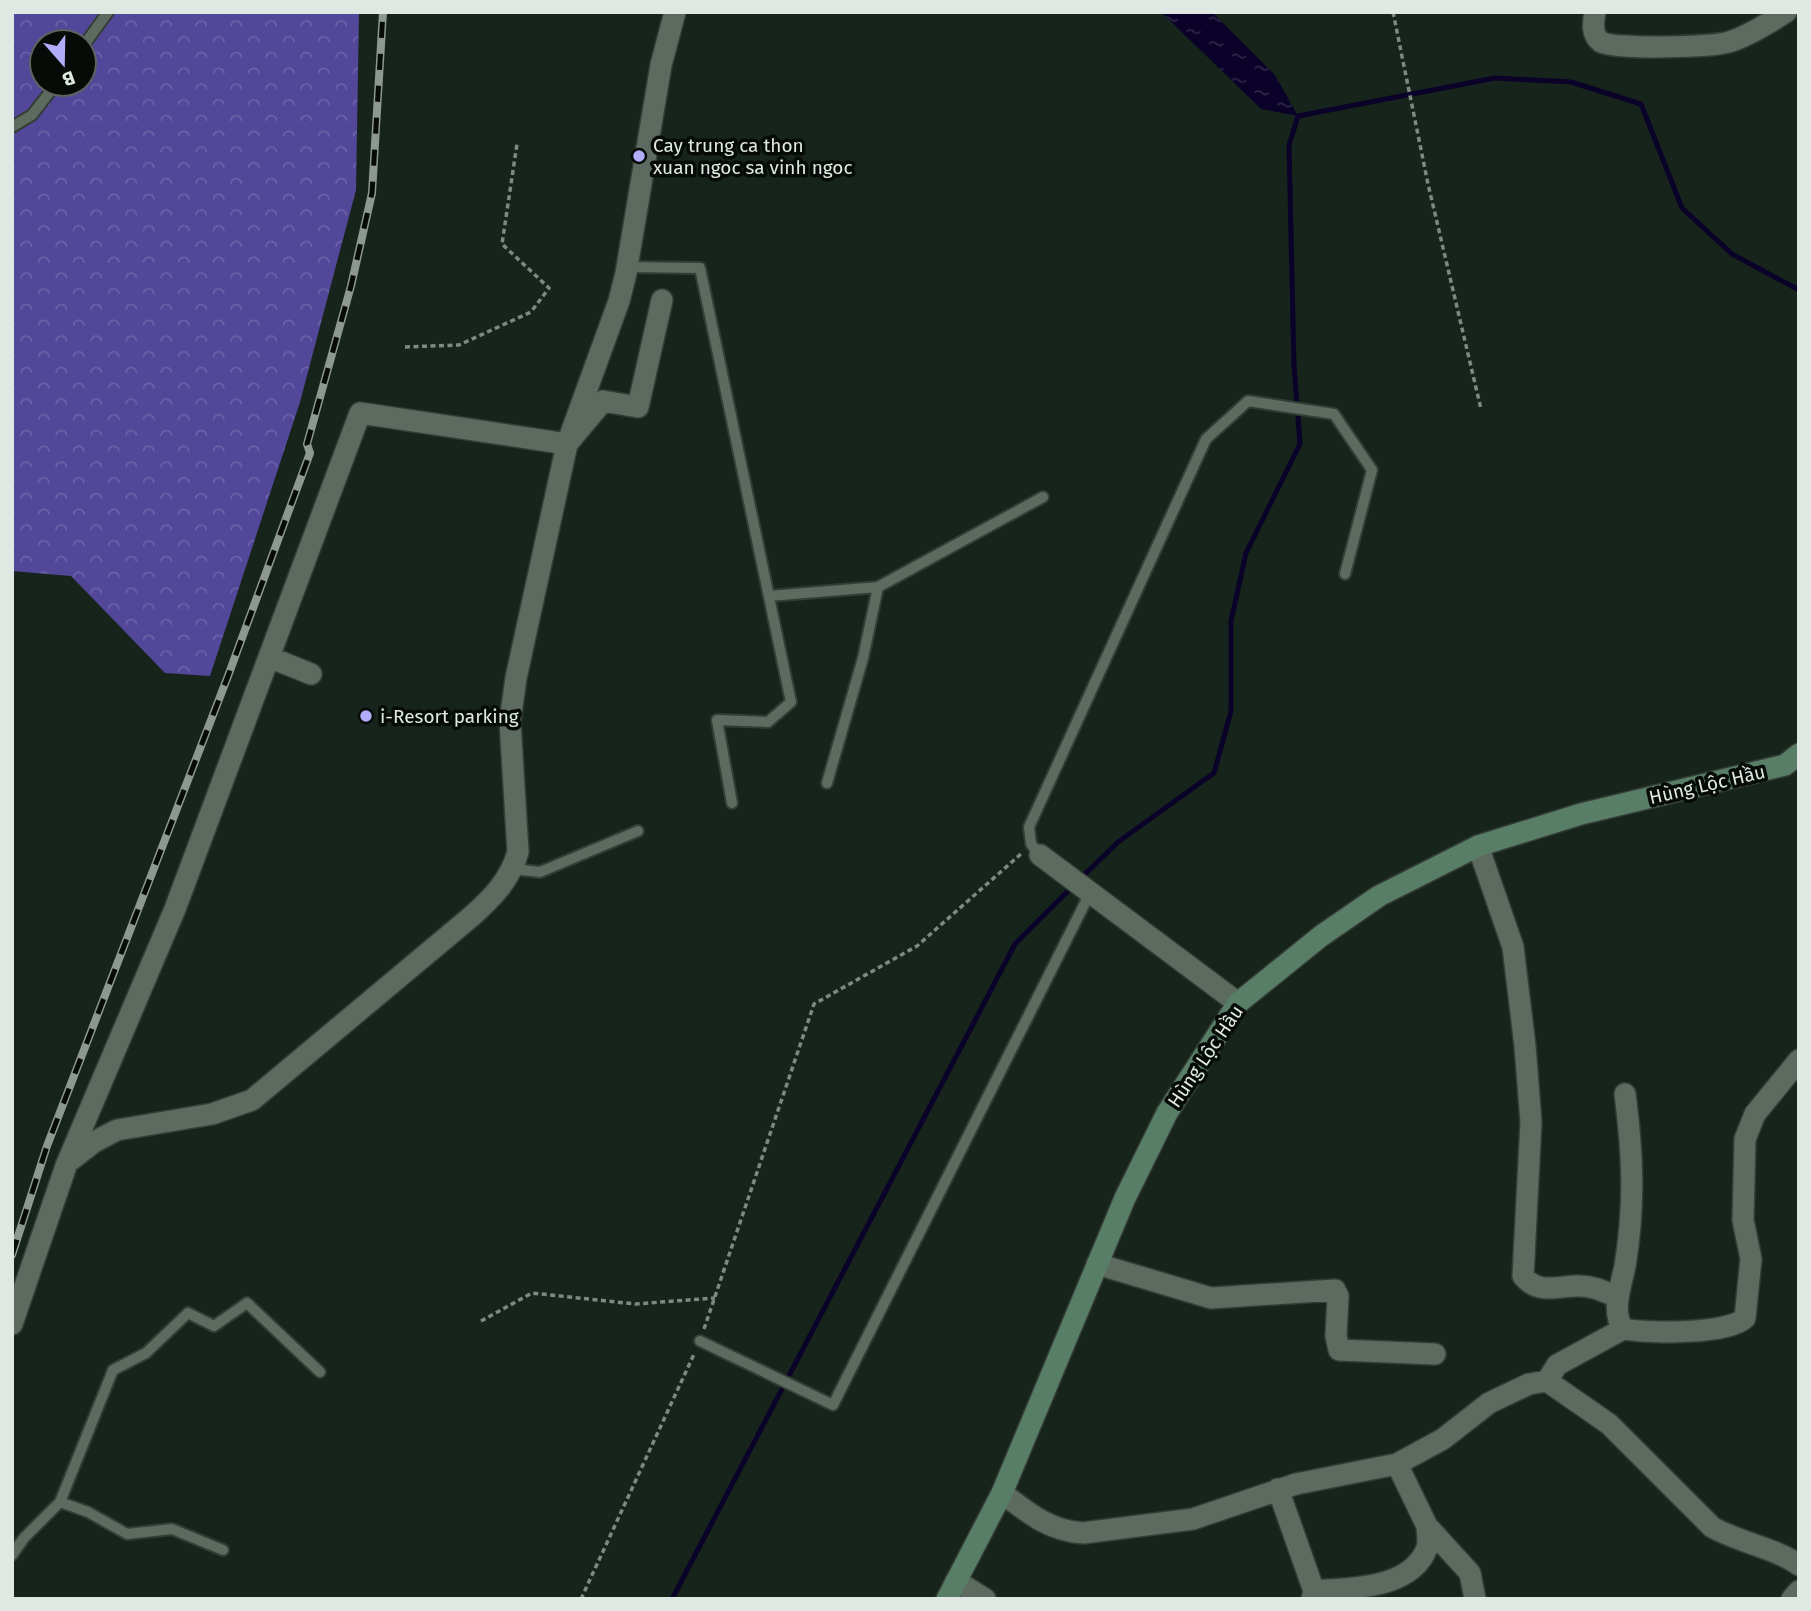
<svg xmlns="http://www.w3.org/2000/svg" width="1811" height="1611" font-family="'Fira Sans',sans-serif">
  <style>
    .forest { fill: url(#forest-crowns); fill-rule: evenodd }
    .water { fill: url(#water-ripples) }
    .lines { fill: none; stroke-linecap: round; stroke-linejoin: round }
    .stream { stroke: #0b0229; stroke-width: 5 }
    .lane-casing { stroke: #333d36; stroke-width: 14 }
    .street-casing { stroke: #333d36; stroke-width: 24 }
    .secondary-casing { stroke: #333d36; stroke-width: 24 }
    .path { stroke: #7e8981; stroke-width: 3.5; stroke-dasharray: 5 3.5; stroke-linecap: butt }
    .lane { stroke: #5c6a60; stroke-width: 10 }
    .street { stroke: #5c6a60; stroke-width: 21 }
    .secondary { stroke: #597e67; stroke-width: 21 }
    .rail-casing { stroke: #8d9890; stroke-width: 8 }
    .rail { stroke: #060b08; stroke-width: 5; stroke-dasharray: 16; stroke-linecap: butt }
    .poi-dot { fill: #b2adf9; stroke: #060b08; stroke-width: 2.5 }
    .labels { text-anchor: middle; stroke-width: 7; stroke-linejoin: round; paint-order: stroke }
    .poi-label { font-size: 19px; fill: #dfe8e2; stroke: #060b08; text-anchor: start }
    .street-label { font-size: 19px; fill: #dfe8e2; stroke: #060b08 }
  </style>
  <defs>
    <pattern id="forest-crowns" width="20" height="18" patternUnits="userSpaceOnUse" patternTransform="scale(1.75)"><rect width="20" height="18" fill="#53479a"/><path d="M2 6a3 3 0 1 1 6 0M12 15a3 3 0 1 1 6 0" fill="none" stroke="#6b62a8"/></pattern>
    <pattern id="water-ripples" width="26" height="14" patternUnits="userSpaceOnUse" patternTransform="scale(1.75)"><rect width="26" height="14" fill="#0b0229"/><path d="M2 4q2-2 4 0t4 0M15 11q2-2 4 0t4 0" fill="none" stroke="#2e2748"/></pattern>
  </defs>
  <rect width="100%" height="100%" fill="#17241b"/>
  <path class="forest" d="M12 12H359L356 190 300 402 210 676 165 673 71 576 12 571ZM42 42H84V84H42Z"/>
  <path class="water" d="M1161 12H1212L1275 75 1298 116 1261 109Z"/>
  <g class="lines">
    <path class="stream" d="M1298 116 1495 78 1571 82 1641 104 1682 208 1732 254 1799 290
      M1081 878 1118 842 1214 773 1231 711V621L1246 553 1300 444 1294 366 1289 145 1298 116
      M672 1599 1015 944 1074 885"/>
    <defs>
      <path id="lane" d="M84 45 108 12
        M12 127 32 115 56 84
        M628 267 700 268 791 702 768 722 717 720 732 803
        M769 596 878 587 1043 497
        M827 783 863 658 878 587
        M1040 855 1031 844 1029 827 1206 439 1248 401 1334 414 1372 470 1345 574
        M513 869 540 872 638 831
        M700 1341 833 1405 1091 891
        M60 1502 113 1370 146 1353 188 1313 214 1326 247 1303 320 1372
        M12 1555 24 1538 60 1502 88 1512 127 1534 172 1529 223 1550"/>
      <path id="street" d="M1595 12C1593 22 1591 35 1601 42 1615 50 1712 47 1729 42 1748 36 1769 23 1786 12
        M269 657 311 674
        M1478 846 1513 947 1525 1046 1531 1122 1523 1276C1539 1296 1559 1285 1580 1286 1594 1286 1605 1292 1617 1297
        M1040 855 1238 1003
        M1625 1094C1633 1155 1635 1205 1625 1266 1621 1286 1611 1311 1623 1329 1647 1333 1727 1335 1745 1318L1751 1259 1743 1220 1745 1139 1755 1114 1799 1060
        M68 1161 175 909 360 413 567 444 603 401 638 407 662 300
        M1097 1264 1211 1298 1335 1290 1338 1296 1336 1336 1339 1350 1435 1354
        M12 1324 67 1163 94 1142 117 1130 212 1114 252 1100 472 916C493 897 510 880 518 852L510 721 516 678 567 444 619 301 626 273 661 65 675 12
        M1547 1381 1557 1365 1623 1329
        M1397 1464 1427 1526 1470 1573 1475 1599
        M1278 1489 1314 1591 1312 1599
        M1002 1493C1028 1513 1050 1531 1083 1533L1193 1519 1296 1484 1397 1464 1443 1439 1489 1403 1529 1384 1547 1381 1609 1424 1712 1527C1740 1543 1773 1547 1799 1565
        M956 1581 985 1599
        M1314 1591C1350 1588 1411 1590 1427 1548 1429 1542 1427 1532 1427 1526
        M1792 1599 1799 1591"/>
      <path id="secondary" d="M947 1599 1002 1493 1125 1198 1167 1113 1238 1003 1321 936 1379 896 1478 846 1581 814 1785 765 1799 754"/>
    </defs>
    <use href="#lane" class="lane-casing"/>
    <use href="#street" class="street-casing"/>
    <use href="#secondary" class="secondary-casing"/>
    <path class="path" d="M1393 12 1428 184 1481 409
      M405 347 459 345 531 312 549 288 502 244 517 144
      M481 1321 532 1293 635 1304 715 1298
      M704 1329 814 1004 917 946 1022 853
      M581 1599 695 1352"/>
    <use href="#lane" class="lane"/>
    <use href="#street" class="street"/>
    <use href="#secondary" class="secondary"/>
    <defs>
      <path id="rail" d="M12 1255 47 1146 228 676 310 453 307 444 351 286 372 193 383 12"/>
    </defs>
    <use href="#rail" class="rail-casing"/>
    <use href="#rail" class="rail"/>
  </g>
  <g class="poi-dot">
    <circle cx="639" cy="156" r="7"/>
    <circle cx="366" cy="716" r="7"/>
  </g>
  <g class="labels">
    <g class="poi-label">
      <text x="653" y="152">Cay trung ca thon<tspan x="653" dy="22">xuan ngoc sa vinh ngoc</tspan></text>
      <text x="380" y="723">i-Resort parking</text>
    </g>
    <g class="street-label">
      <text transform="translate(1707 784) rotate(-13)" y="7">Hùng Lộc Hầu</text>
      <text transform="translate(1205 1056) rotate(-56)" y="7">Hùng Lộc Hầu</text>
    </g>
  </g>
  <rect width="1811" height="1611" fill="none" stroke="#dfe8e2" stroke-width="28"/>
  <g transform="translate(63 63) rotate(160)"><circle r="33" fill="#060b08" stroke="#5d635f" stroke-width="2"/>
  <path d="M0-5L12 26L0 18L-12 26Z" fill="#b2adf9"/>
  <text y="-10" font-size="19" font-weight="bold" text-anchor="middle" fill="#dfe8e2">B</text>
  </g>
</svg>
